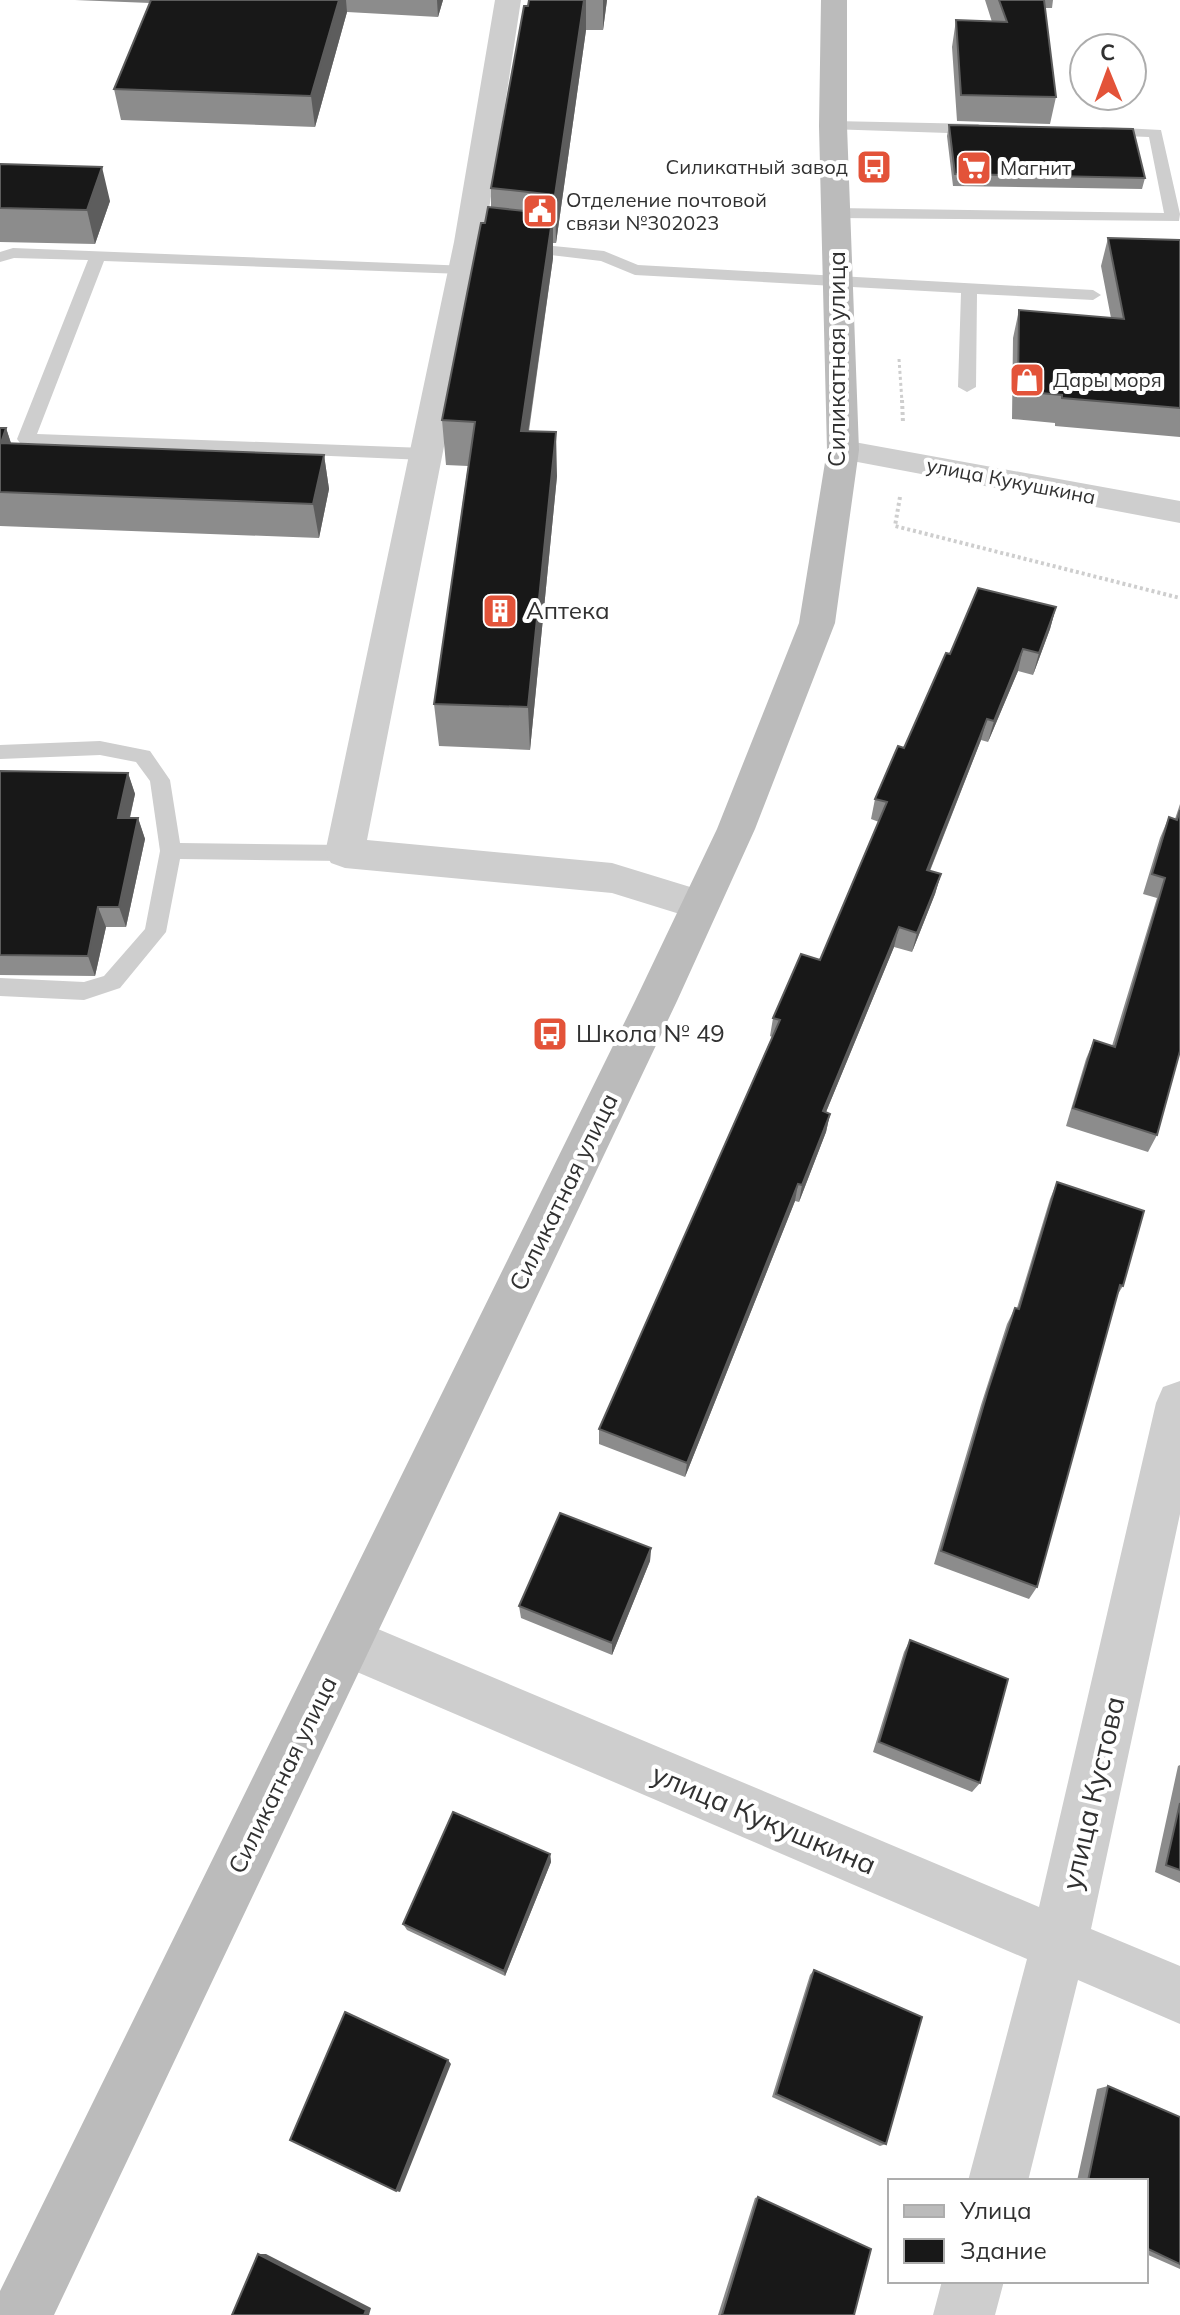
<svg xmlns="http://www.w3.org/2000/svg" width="1180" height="2315" font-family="Mulish,sans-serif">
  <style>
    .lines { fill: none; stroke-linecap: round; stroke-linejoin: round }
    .path-far1 { stroke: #cecece; stroke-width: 3; stroke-dasharray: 3 3; stroke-linecap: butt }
    .path { stroke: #cecece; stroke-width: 4; stroke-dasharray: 3 3; stroke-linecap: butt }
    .lane { fill: #cecece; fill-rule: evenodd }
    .street { fill: #cecece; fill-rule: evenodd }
    .secondary { fill: #bbb; fill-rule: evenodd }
    .wall { fill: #8c8c8c }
    .shaded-wall { fill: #5d5d5d }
    .building { fill: #181818; stroke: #5d5d5d; stroke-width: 2 }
    .labels { text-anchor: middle; stroke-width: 8; stroke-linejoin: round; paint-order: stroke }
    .far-poi-label { font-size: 20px; fill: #313131; stroke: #fff; text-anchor: start }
    .far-street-label { font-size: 20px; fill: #313131; stroke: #fff }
    .street-label { font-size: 24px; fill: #313131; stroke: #fff }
    .poi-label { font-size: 24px; fill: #313131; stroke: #fff; text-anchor: start }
    .near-street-label { font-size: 28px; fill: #313131; stroke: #fff }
  </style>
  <rect width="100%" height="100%" fill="#fff"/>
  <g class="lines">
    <path class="path-far1" d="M899 359 902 402"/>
    <path class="path" d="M902 400 903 423
      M900 497 895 526 1180 598"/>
    <path class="lane" d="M833 121 978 124 986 129 978 134 828 129 825 126Z
      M1103 127 1161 130 1180 214 1179 221 836 218 828 213 836 208 1164 213 1149 137 1098 135V129Z
      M523 243 604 251 638 265 1093 290 1101 295 1093 300 977 294 976 387 967 392 958 387 961 293 635 275 601 261 517 251V245Z
      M13 248 469 266V272L463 274 104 261 37 434 425 448 434 454 425 460 20 443 17 439 88 260 14 258 0 262V252Z
      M100 741 150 751 170 780 180 843 345 845 353 847 356 853 353 859 345 861 180 859 166 932 120 988 84 1000 0 996V978L84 982 104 976 145 929 160 851 150 781 136 762 100 755 0 759V745Z"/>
    <path class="street" d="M495 0H521L484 242 367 840 612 863 713 894 719 905 713 916 699 920 612 893 345 868 331 863 325 853 454 242Z
      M843 440 1180 501V523L831 457 827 450 831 443Z
      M1180 1381V1514L1091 1929 1180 1966V2024L1078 1980 1028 2181H968L1027 1959 329 1660 321 1642 329 1624 347 1616 1039 1907 1156 1403 1163 1387Z
      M942 2281H1004L995 2315H933Z"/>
    <path class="secondary" d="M821 0H847V126L859 450 835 623 755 829 677 1001 54 2315H0V2291L635 1001 717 829 799 623 827 450 819 126Z"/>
  </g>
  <path class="wall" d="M75 0H443L438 17 347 12 315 127 121 120 114 89 150 3Z
    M529 0H607L603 30H586L556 243H553V258L529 431 557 476 530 750 439 746 434 704 468 466 446 465 442 420 485 223 491 207V188Z
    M985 0H1053L1052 8H1045L1056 97 1050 124 957 121 952 47 956 20 992 22Z
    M949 125 1145 178 1142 189 953 186 947 136Z
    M0 164 110 201 95 244 0 242Z
    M1108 238 1180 240V437L1055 426V423L1012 419 1013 338 1019 310 1111 318 1101 266Z
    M0 428H6L11 443 324 455 329 489 319 538 0 526Z
    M1056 607 1050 629 1033 675 1018 671 988 742 981 740 930 871 941 874 935 894 912 952 894 947 826 1112 830 1114 826 1132 799 1202 795 1201 685 1477 599 1444V1429L772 1037 770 1036 773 1018 820 960 879 822 871 819 875 799 904 748 950 654Z
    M0 771 128 773 135 794 130 818H138L145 839 126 927H106L95 976 0 975Z
    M1180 804V1051L1157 1135 1148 1152 1066 1126 1086 1059 1094 1040 1112 1046 1157 898 1143 894 1160 838 1169 817 1175 819Z
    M1057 1182 1123 1286 1116 1297 1037 1587 1029 1599 934 1564 981 1405 1007 1324 1015 1308H1017L1050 1199Z
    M651 1548 650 1561 612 1655 521 1618 519 1606Z
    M910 1640 980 1783 972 1792 873 1752 904 1652Z
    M1180 1765V1883L1155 1872 1178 1766Z
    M550 1854 551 1862 505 1976 407 1930 403 1924Z
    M814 1970 886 2144 880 2146 772 2097 810 1975Z
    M1108 2086 1180 2117V2269L1146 2254V2181H1077L1097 2089Z
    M758 2197 854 2315H718L755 2198Z"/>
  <path class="shaded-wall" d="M339 0H346L347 12 315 127 311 96Z
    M437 0H443L438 17Z
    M584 0H586V30L556 243 555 195Z
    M603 0H607L603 30Z
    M102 167 110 201 95 244 87 210Z
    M553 214V258L522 475 521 431Z
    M6 428 17 462 1 443Z
    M556 432 557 476 530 750 528 707Z
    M324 455 329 489 319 538 313 504Z
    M1056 607 1050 629 1033 675 1039 653Z
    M1023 649 1018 671 988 742 994 721Z
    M987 719 981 740 922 890 927 870Z
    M128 773 135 794 125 838 118 818Z
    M138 818 145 839 126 927 119 907Z
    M941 874 935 894 912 952 917 933Z
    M98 907 106 927 95 976 88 956Z
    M899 927 894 947 819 1129 823 1111Z
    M830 1114 826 1132 799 1202 802 1185Z
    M798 1184 795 1201 685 1477 687 1463Z
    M651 1548 650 1561 612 1655V1643Z
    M550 1854 551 1862 505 1976 504 1971Z
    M448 2060 451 2064 400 2192 396 2191Z
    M258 2254H266L371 2308 369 2315H364Z"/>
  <path class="building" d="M151 0H339L311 96 114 89Z
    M529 0H584L555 195 491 188 524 6H528Z
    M999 0H1044L1056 97 961 95 956 20 1007 22Z
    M949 125 1133 129 1145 178 955 174Z
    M0 164 102 167 87 210 0 208Z
    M488 207 553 214 521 431 556 432 528 707 434 704 475 422 442 420 481 223H485Z
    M1108 238 1180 240V408L1062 398V395L1018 391 1019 310 1124 319Z
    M0 428H6L1 443 324 455 313 504 0 492Z
    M978 588 1056 607 1039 653 1023 649 994 721 987 719 927 870 941 874 917 933 899 927 823 1111 830 1114 802 1185 798 1184 687 1463 599 1429 780 1020 773 1018 801 954 820 960 887 802 875 799 898 746 904 748 946 653 950 654Z
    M0 771 128 773 118 818H138L119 907H98L88 956 0 955Z
    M1180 810V1051L1157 1135 1073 1108 1094 1040 1115 1047 1165 878 1152 874 1169 817 1177 820Z
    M1057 1182 1144 1211 1123 1286 1120 1285 1037 1587 941 1551 988 1390 1015 1308 1019 1309Z
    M560 1513 651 1548 612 1643 519 1606Z
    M910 1640 1008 1679 980 1783 879 1742Z
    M1180 1803V1870L1166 1865Z
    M453 1812 550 1854 504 1971 403 1924Z
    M814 1970 922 2017 886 2144 776 2094Z
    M345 2012 448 2060 396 2191 290 2140Z
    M1108 2086 1180 2117V2264L1146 2248V2181H1088Z
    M758 2197 871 2249 854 2315H722Z
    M258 2254 366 2310 364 2315H232Z"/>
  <defs>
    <symbol id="bus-square" viewBox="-11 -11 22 22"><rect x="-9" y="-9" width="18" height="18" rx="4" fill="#e35339" stroke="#fff"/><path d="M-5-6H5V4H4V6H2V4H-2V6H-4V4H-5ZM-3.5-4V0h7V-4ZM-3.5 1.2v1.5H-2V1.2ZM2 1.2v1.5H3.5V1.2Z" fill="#fff"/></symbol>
    <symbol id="supermarket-square" viewBox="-11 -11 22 22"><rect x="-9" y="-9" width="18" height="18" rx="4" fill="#e35339" stroke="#fff"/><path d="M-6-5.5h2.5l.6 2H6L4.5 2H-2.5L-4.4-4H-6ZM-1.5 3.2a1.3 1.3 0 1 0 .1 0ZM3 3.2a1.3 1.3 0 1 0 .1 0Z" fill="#fff"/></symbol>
    <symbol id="civic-square" viewBox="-11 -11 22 22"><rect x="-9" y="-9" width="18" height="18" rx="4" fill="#e35339" stroke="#fff"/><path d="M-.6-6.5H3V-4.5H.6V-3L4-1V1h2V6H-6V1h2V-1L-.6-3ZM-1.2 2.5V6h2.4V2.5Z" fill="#fff"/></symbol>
    <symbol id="shop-square" viewBox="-11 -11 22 22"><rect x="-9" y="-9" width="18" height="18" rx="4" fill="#e35339" stroke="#fff"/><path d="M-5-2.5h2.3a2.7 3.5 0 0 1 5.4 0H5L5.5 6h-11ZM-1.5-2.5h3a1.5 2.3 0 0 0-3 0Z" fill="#fff"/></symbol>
    <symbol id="building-square" viewBox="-11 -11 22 22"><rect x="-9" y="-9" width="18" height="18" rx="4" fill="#e35339" stroke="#fff"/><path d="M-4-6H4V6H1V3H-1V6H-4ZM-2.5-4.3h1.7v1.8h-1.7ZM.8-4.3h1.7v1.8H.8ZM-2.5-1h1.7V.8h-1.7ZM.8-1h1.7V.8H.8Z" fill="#fff"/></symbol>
  </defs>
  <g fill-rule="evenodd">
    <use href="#bus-square" x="854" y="147" width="40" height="40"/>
    <use href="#supermarket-square" x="954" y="148" width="40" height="40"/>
    <use href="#civic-square" x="520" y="191" width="40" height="40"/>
    <use href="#shop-square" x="1007" y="360" width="40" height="40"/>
    <use href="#building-square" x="480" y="591" width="40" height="40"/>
    <use href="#bus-square" x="530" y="1014" width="40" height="40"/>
  </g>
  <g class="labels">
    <g class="far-poi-label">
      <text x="848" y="174" text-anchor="end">Силикатный завод</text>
      <text x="1000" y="175">Магнит</text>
      <text x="566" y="207">Отделение почтовой<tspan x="566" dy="23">связи №302023</tspan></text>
      <text x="1053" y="387">Дары моря</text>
    </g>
    <g class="far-street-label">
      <text transform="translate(1011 481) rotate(11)" y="7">улица Кукушкина</text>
    </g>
    <g class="street-label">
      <text transform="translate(837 359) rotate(-90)" y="8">Силикатная улица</text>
      <text transform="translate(564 1192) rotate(-64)" y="8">Силикатная улица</text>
      <text transform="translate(283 1775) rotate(-64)" y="8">Силикатная улица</text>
    </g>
    <g class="poi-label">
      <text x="526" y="619">Аптека</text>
      <text x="576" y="1042">Школа № 49</text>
    </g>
    <g class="near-street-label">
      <text transform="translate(1093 1793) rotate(-77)" y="10">улица Кустова</text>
      <text transform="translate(764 1819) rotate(23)" y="10">улица Кукушкина</text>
    </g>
  </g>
  <rect x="888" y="2179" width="260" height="104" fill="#ffffff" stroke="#adadad" stroke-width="2"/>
  <rect x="904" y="2205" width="40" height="12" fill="#bbbbbb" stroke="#adadad" stroke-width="2"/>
  <text x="960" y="2219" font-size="24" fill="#313131">Улица</text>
  <rect x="904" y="2239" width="40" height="24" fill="#181818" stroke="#adadad" stroke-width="2"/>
  <text x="960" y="2259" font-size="24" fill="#313131">Здание</text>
  <g transform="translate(1108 72) rotate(359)"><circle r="38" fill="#ffffff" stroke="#adadad" stroke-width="2"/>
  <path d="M0-6L14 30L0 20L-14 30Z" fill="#e35339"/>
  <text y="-12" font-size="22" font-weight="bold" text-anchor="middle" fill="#313131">С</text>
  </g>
</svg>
